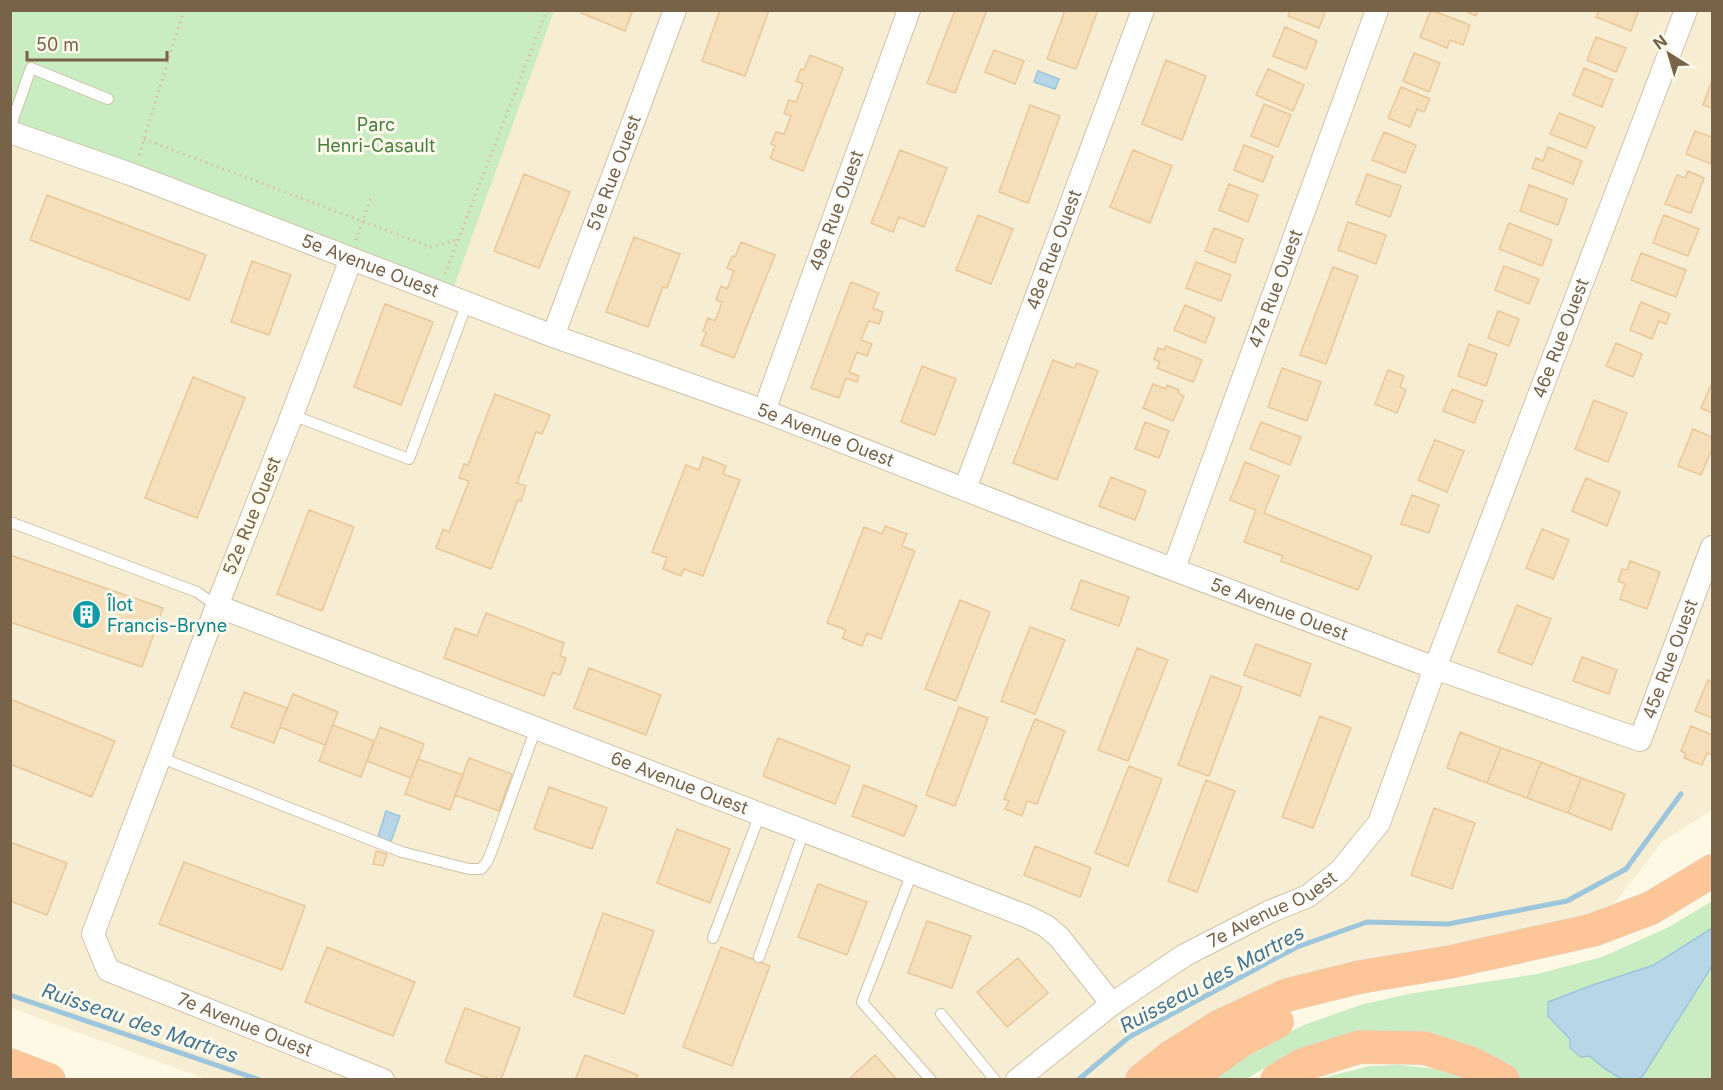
<svg xmlns="http://www.w3.org/2000/svg" width="1723" height="1090" font-family="Inter,sans-serif">
  <style>
    .residential { fill: #f6edd2 }
    .green { fill: #caecc2 }
    .water { fill: #b7d7e9; stroke: #9dc5db; stroke-width: 1.5 }
    .lines { fill: none; stroke-linecap: round; stroke-linejoin: round }
    .stream { stroke: #9dc5db; stroke-width: 5 }
    .building { fill: #f5deba; stroke: #e9c89a; stroke-width: 1.5 }
    .service-casing { stroke: #d0c2aa; stroke-width: 12 }
    .minor-casing { stroke: #d0c2aa; stroke-width: 24 }
    .motorway-casing { stroke: #dfdad3; stroke-width: 34 }
    .path { stroke: #dac19d; stroke-width: 3; stroke-dasharray: 1.5 4.5; stroke-linecap: butt }
    .service { stroke: #fff; stroke-width: 10 }
    .minor { stroke: #fff; stroke-width: 22 }
    .motorway { stroke: #fcc698; stroke-width: 33 }
    .labels { text-anchor: middle; stroke-width: 6; stroke-linejoin: round; paint-order: stroke }
    .park-label { font-size: 18px; fill: #447f3f; stroke: #fffbec }
    .street-label { font-size: 18px; fill: #786348; stroke: #fffbec }
    .culture-label { font-size: 18px; fill: #0d838f; stroke: #fffbec; text-anchor: start }
    .water-label { font-size: 20px; font-style: italic; fill: #427694; stroke: #fffbec }
  </style>
  <rect width="100%" height="100%" fill="#fef9e5"/>
  <path class="residential" d="M554 11H1712V810L1663 841 1593 930 1360 977 1142 1079H206L11 1008 10 132Z"/>
  <path class="green" d="M11 11H554L450 297 11 132Z
    M1712 901V1079H1520L1491 1062 1295 1054 1268 1066 1246 1079 1212 1080 1258 1048 1304 1025 1360 1005 1408 994 1537 974 1602 957 1667 928Z
    M1400 1065 1435 1069 1464 1079H1318L1370 1066Z"/>
  <path class="water" d="M1038 71 1059 79 1055 89 1034 82Z
    M386 811 400 816 390 844 377 840Z
    M1712 928V966L1642 1077C1623 1088 1603 1066 1589 1056L1581 1057 1570 1048V1039L1548 1016V1002L1590 986 1654 965Z"/>
  <g class="lines">
    <path class="stream" d="M10 995 260 1080
      M1078 1080 1129 1037 1297 947 1367 922 1448 924 1567 901 1626 869 1681 794"/>
  </g>
  <path class="building" d="M582 10H633L625 31 581 13Z
    M720 10H769L745 76 702 61Z
    M955 10H987L955 93 927 83Z
    M1065 10H1098L1076 69 1047 59Z
    M1290 10H1326L1319 28 1288 16Z
    M1431 10 1470 25 1463 45 1450 40 1447 48 1420 37Z
    M1463 10H1478L1476 16Z
    M1599 10H1639L1631 31 1596 17Z
    M1285 27 1317 41 1306 69 1273 56Z
    M1596 37 1626 48 1616 72 1587 60Z
    M994 50 1024 61 1015 84 985 72Z
    M1414 53 1440 63 1429 92 1403 81Z
    M810 55 843 68 803 171 770 158 775 146 771 144 776 132 784 134 791 116 784 113 789 100 796 102 803 84 796 81 801 69 804 70Z
    M1166 60 1206 76 1182 140 1142 124Z
    M1584 68 1613 80 1602 107 1573 95Z
    M1268 69 1304 85 1293 111 1256 95Z
    M1711 83H1712V108L1703 105Z
    M1401 87 1430 99 1424 112 1417 109 1410 127 1388 118Z
    M1264 104 1291 115 1278 147 1251 136Z
    M1030 105 1060 116 1028 203 999 192Z
    M1559 113 1595 127 1586 148 1550 134Z
    M1695 131 1712 137 1711 164 1686 154Z
    M1384 132 1416 145 1405 173 1372 160Z
    M1244 145 1273 156 1263 182 1234 170Z
    M1548 147 1582 161 1573 184 1532 168 1536 158 1543 161Z
    M900 150 947 168 924 227 899 217 893 232 871 223Z
    M1133 150 1172 166 1150 223 1110 207Z
    M1688 171 1704 178 1691 213 1665 204 1677 175 1685 178Z
    M524 174 570 192 539 268 494 251Z
    M1367 174 1401 186 1390 217 1356 204Z
    M1229 184 1258 195 1248 222 1219 210Z
    M1529 185 1567 199 1558 225 1520 211Z
    M47 195 206 255 189 300 30 240Z
    M978 215 1013 229 991 284 956 270Z
    M1664 215 1699 229 1688 256 1653 243Z
    M1348 222 1386 235 1376 264 1338 250Z
    M1509 223 1552 240 1542 266 1499 249Z
    M1214 228 1243 239 1235 263 1205 251Z
    M634 237 680 254 667 288 663 287 648 327 606 312Z
    M741 242 775 255 734 358 701 345 706 333 703 331 708 318 715 321 722 302 716 300 721 286 727 289 734 271 727 268 732 256 735 257Z
    M1641 253 1686 270 1676 297 1631 280Z
    M252 261 291 275 269 335 231 322Z
    M1196 262 1231 275 1221 301 1186 288Z
    M1504 266 1539 279 1529 304 1495 290Z
    M1333 267 1358 276 1326 364 1300 355Z
    M851 282 879 293 873 308 883 312 879 324 869 321 861 340 872 344 867 356 857 352 849 372 859 376 857 382 846 378 839 398 811 388Z
    M1641 302 1670 314 1666 324 1659 321 1652 339 1630 330Z
    M385 304 433 322 401 405 354 387Z
    M1185 305 1215 318 1205 343 1174 330Z
    M1498 311 1519 319 1509 346 1488 338Z
    M1616 343 1642 354 1633 377 1606 366Z
    M1469 344 1497 354 1486 386 1458 376Z
    M1166 346 1202 360 1193 382 1157 368 1160 362 1154 359 1158 348 1164 350Z
    M1053 360 1074 368 1077 363 1098 371 1057 480 1013 463Z
    M922 366 956 379 935 435 901 422Z
    M1282 368 1321 382 1307 421 1268 407Z
    M1388 370 1404 376 1400 387 1406 390 1397 413 1375 404Z
    M193 377 245 398 197 518 145 498Z
    M1153 384 1166 389 1167 385 1179 390 1178 393 1184 396 1173 421 1143 408Z
    M1711 385 1712 386V413L1701 408Z
    M1452 389 1483 401 1474 423 1443 411Z
    M495 394 550 415 542 434 536 432 517 483 526 486 521 501 518 500 491 569 436 548 443 529 449 532 469 481 459 478 464 464 468 465Z
    M1594 400 1627 413 1608 462 1575 449Z
    M1145 422 1169 431 1159 458 1135 449Z
    M1261 422 1301 437 1290 465 1250 449Z
    M1693 429 1712 437V449L1701 475 1678 466Z
    M1435 440 1464 451 1447 492 1418 480Z
    M703 457 726 466 723 474 740 480 703 576 684 569 681 576 663 569 667 558 652 552 686 465 699 470Z
    M1245 462 1279 476 1264 513 1372 556 1358 590 1281 561 1283 556 1244 542 1256 510 1230 500Z
    M1111 477 1146 491 1135 520 1099 506Z
    M1586 478 1620 492 1607 526 1572 511Z
    M1412 495 1439 505 1429 533 1401 524Z
    M309 510 354 527 322 611 277 594Z
    M885 526 907 534 902 546 915 551 881 639 867 633 862 646 842 638 846 630 827 623 864 527 882 534Z
    M1542 529 1569 540 1553 579 1526 568Z
    M10 555 163 608 142 667 10 622Z
    M1630 561 1660 572 1647 609 1620 599 1625 584 1618 581 1622 569 1627 570Z
    M1081 580 1129 597 1119 626 1071 609Z
    M960 600 990 612 956 701 925 689Z
    M1517 605 1551 619 1532 665 1498 652Z
    M486 613 564 643 560 656 566 658 560 675 553 672 544 696 444 658 455 628 477 636Z
    M1030 627 1065 640 1035 714 1001 701Z
    M1256 644 1311 664 1300 696 1244 675Z
    M1137 648 1168 660 1128 761 1098 750Z
    M1582 657 1617 670 1609 694 1573 681Z
    M589 668 661 695 646 735 574 708Z
    M1211 676 1242 687 1209 776 1178 765Z
    M1708 680 1712 682V718L1695 711Z
    M244 692 287 708 274 743 231 727Z
    M293 694 338 712 325 745 280 727Z
    M10 699 115 741 92 797 10 764Z
    M959 707 988 718 955 806 926 795Z
    M1320 716 1351 728 1313 828 1282 817Z
    M1035 719 1065 731 1037 804 1027 801 1022 816 1005 809 1009 801 1004 799Z
    M333 725 374 741 361 777 319 761Z
    M1691 726 1712 735V755L1707 753 1702 765 1684 758 1686 754 1681 751Z
    M380 727 424 744 411 778 367 761Z
    M1460 732 1501 748 1487 783 1447 768Z
    M778 738 850 766 835 804 763 776Z
    M1501 748 1541 762 1527 798 1487 783Z
    M469 758 512 774 499 811 455 795Z
    M418 759 463 775 450 810 405 794Z
    M1541 762 1581 778 1568 813 1527 798Z
    M1129 766 1162 779 1128 866 1095 853Z
    M1581 778 1625 794 1611 830 1568 813Z
    M1206 780 1235 791 1197 892 1168 881Z
    M864 785 917 806 904 836 852 816Z
    M549 787 607 808 592 849 534 829Z
    M1434 808 1475 823 1452 889 1411 875Z
    M677 829 730 849 710 903 657 883Z
    M10 842 67 863 47 915 10 901Z
    M1035 846 1091 868 1080 897 1024 875Z
    M376 851 387 854 383 866 373 864Z
    M184 862 305 906 282 970 159 924Z
    M818 884 867 902 847 955 798 937Z
    M603 913 654 931 624 1014 574 996Z
    M927 921 971 936 952 988 908 973Z
    M327 947 415 982 393 1036 305 1002Z
    M721 947 770 966 732 1066 683 1047Z
    M1018 958 1048 993 1007 1027 977 992Z
    M465 1008 520 1028 501 1080H493L445 1062Z
    M585 1055 638 1075 636 1080H575Z
    M875 1055 897 1080H848Z"/>
  <g class="lines">
    <defs>
      <path id="service" d="M10 128 31 68 108 99
        M292 415 409 459 467 303
        M10 522 197 592 217 606
        M159 757 402 852 469 869H481L487 862 492 850 536 728
        M912 873 862 1002 931 1080
        M713 938 760 814
        M759 957 804 831
        M941 1014 995 1080"/>
      <g id="minor">
        <path id="s1" d="M10 132 133 175 553 336 764 411 1066 529 1435 668 1640 740 1712 547"/>
        <path id="s2" d="M351 259 292 415 217 606 93 934 108 970 383 1080"/>
        <path id="s3" d="M553 336 675 10"/>
        <path id="s4" d="M764 411 909 10"/>
        <path id="s5" d="M965 489 1143 10"/>
        <path id="s6" d="M1174 568 1377 10"/>
        <path id="s7" d="M217 606 1026 916 1046 926 1059 937 1112 1004"/>
        <path id="s8" d="M1017 1080 1112 1004 1185 955 1269 912 1308 896 1340 871 1379 823 1435 668 1686 10"/>
      </g>
      <path id="motorway" d="M10 1065 49 1080
        M1142 1080 1171 1057 1220 1026 1287 995 1360 977 1450 962 1593 930 1651 908 1712 871
        M1186 1080 1242 1040 1277 1022
        M1277 1080 1302 1065 1359 1047 1424 1048 1471 1063 1503 1080"/>
    </defs>
    <use href="#service" class="service-casing"/>
    <use href="#minor" class="minor-casing"/>
    <use href="#motorway" class="motorway-casing"/>
    <path class="path" d="M144 139 431 247 457 240
      M139 155 184 10
      M356 240 372 195
      M445 274 547 10"/>
    <use href="#service" class="service"/>
    <use href="#minor" class="minor"/>
    <use href="#motorway" class="motorway"/>
  </g>
  <defs>
    <symbol id="building-disc" viewBox="-11 -11 22 22"><circle r="9.5" fill="#0f9aa8" stroke="#fffbec"/><path d="M-4-6H4V6H1V3H-1V6H-4ZM-2.5-4.3h1.7v1.8h-1.7ZM.8-4.3h1.7v1.8H.8ZM-2.5-1h1.7V.8h-1.7ZM.8-1h1.7V.8H.8Z" fill="#fff"/></symbol>
  </defs>
  <g fill-rule="evenodd">
    <use href="#building-disc" x="70" y="598" width="33" height="33"/>
  </g>
  <g class="labels">
    <g class="park-label">
      <text x="376" y="131">Parc<tspan x="376" dy="21">Henri-Casault</tspan></text>
    </g>
    <g class="street-label">
      <text dy="6" stroke="none"><textPath href="#s3" startOffset="174">51e Rue Ouest</textPath></text>
      <text dy="6" stroke="none"><textPath href="#s4" startOffset="213">49e Rue Ouest</textPath></text>
      <text dy="6" stroke="none"><textPath href="#s5" startOffset="255">48e Rue Ouest</textPath></text>
      <text dy="6" stroke="none"><textPath href="#s1" startOffset="384">5e Avenue Ouest</textPath></text>
      <text dy="6" stroke="none"><textPath href="#s6" startOffset="297">47e Rue Ouest</textPath></text>
      <text dy="6" stroke="none"><textPath href="#s8" startOffset="966">46e Rue Ouest</textPath></text>
      <text dy="6" stroke="none"><textPath href="#s1" startOffset="870">5e Avenue Ouest</textPath></text>
      <text transform="translate(252 516) rotate(-68)" y="6">52e Rue Ouest</text>
      <text dy="6" stroke="none"><textPath href="#s1" startOffset="1356">5e Avenue Ouest</textPath></text>
      <text dy="6" stroke="none"><textPath href="#s1" startOffset="1826">45e Rue Ouest</textPath></text>
      <text dy="6" stroke="none"><textPath href="#s7" startOffset="495">6e Avenue Ouest</textPath></text>
      <text dy="6" stroke="none"><textPath href="#s8" startOffset="308">7e Avenue Ouest</textPath></text>
      <text dy="6" stroke="none"><textPath href="#s2" startOffset="909">7e Avenue Ouest</textPath></text>
    </g>
    <g class="culture-label">
      <text x="107" y="611">Îlot<tspan x="107" dy="21">Francis-Bryne</tspan></text>
    </g>
    <g class="water-label">
      <text transform="translate(1212 979) rotate(-28)" y="7">Ruisseau des Martres</text>
      <text transform="translate(140 1023) rotate(19)" y="7">Ruisseau des Martres</text>
    </g>
  </g>
  <rect width="1723" height="1090" fill="none" stroke="#786348" stroke-width="24"/>
  <g transform="translate(1669 54) rotate(323)" stroke="#fffbec" stroke-width="4.5" paint-order="stroke">
  <path d="M0-4.5L10 22L0 15L-10 22Z" fill="#786348"/>
  <text y="-9" font-size="16" font-weight="bold" text-anchor="middle" fill="#786348">N</text>
  </g>
  <path d="M27 51v9h140v-9" fill="none" stroke="#786348" stroke-width="3"/>
  <text x="36" y="51" font-size="18" fill="#786348" stroke="#fffbec" stroke-width="4.5" paint-order="stroke">50 m</text>
</svg>
